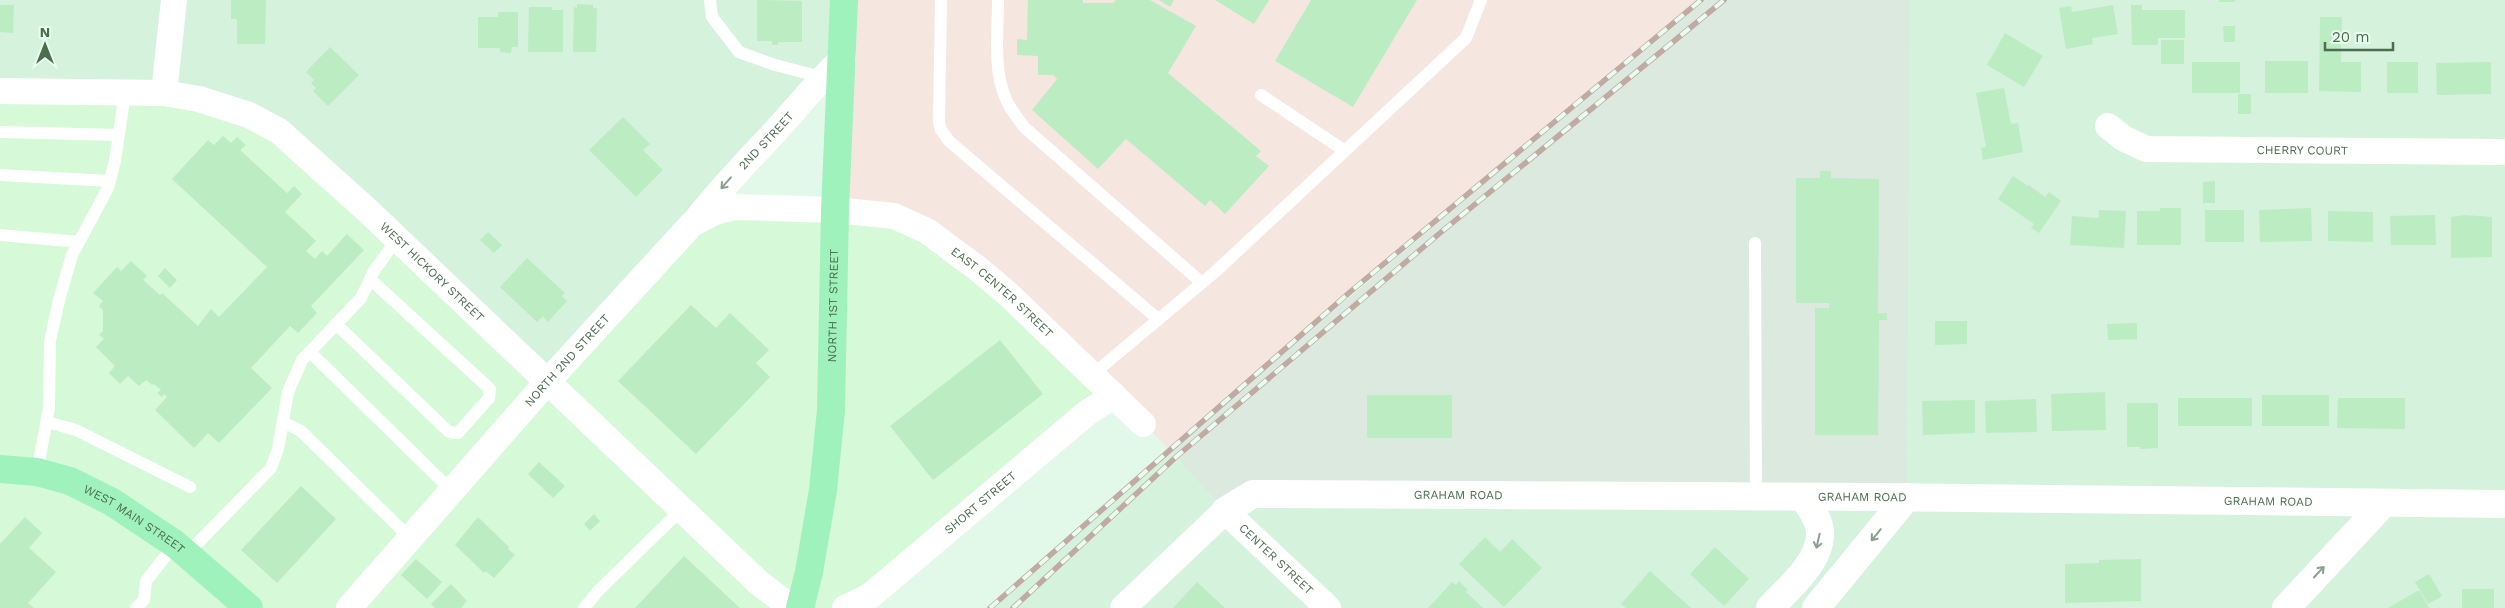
<svg xmlns="http://www.w3.org/2000/svg" width="2505" height="608" font-family="'Work Sans',sans-serif">
  <style>
    .residential { fill: #d4f2dc }
    .commercial { fill: #d6f9d7 }
    .industrial { fill: #dce9df }
    .education { fill: #f5e7df }
    .building { fill: #bcecc2 }
    .lines { fill: none; stroke-linecap: round; stroke-linejoin: round }
    .lane { stroke: #fff; stroke-width: 12 }
    .street { stroke: #fff; stroke-width: 26 }
    .secondary { stroke: #fff; stroke-width: 28 }
    .primary { stroke: #a0f2bc; stroke-width: 28 }
    .rail-casing { stroke: #c1aaa2; stroke-width: 5.5 }
    .rail { stroke: #e7fdee; stroke-width: 4; stroke-dasharray: 11; stroke-linecap: butt }
    .oneway { stroke: #8aa18c }
    .labels { text-anchor: middle; stroke-width: 4; stroke-linejoin: round; paint-order: stroke }
    .street-label { font-size: 12px; fill: #4b6e4e; stroke: #e7fdee }
  </style>
  <rect width="100%" height="100%" fill="#e2f9e9"/>
  <path class="residential" d="M0 0H844L843 58 548 381 0 91Z
    M1910 0H2505V608H995L1169 449 1225 510 1253 494 1907 497Z"/>
  <path class="commercial" d="M0 91 164 93 249 115 549 381 717 211 894 216 1114 396 845 608H0Z"/>
  <path class="industrial" d="M1703 0H1910L1907 497 1253 494 1225 511 1169 449Z"/>
  <path class="education" d="M844 0H1701L1350 292 1169 449 1114 396 927 232 835 210Z"/>
  <path class="building" d="M231 0H266L265 44H237V19H231Z
    M757 0 802 1V42H778V45H772V41H757Z
    M1028 0H1083V3H1113L1116 0H1150L1196 26 1168 73 1261 151 1256 156 1269 166 1225 214 1210 200 1205 206 1126 139 1098 169 1032 110 1057 79 1053 75H1038V56L1017 55V39L1027 40Z
    M1159 0H1174L1170 7Z
    M1215 0H1269L1254 24Z
    M1311 0H1417L1353 107 1275 61Z
    M2219 0H2235V2H2219Z
    M577 4 593 5V8H597L596 52H573L574 7 577 8Z
    M0 5H14L13 33 0 32Z
    M2113 5 2118 34 2092 38 2093 44 2066 49 2059 8 2071 6 2072 12Z
    M2131 5H2142V10H2185V38H2158V45H2132Z
    M529 7H552V10H563V52H528Z
    M498 12H518V47H512L511 53 500 52V48H478V17H498Z
    M2320 17H2342L2341 62H2361V92L2319 91Z
    M2223 26H2235V42H2224Z
    M2005 33 2043 56 2024 87 1987 65Z
    M2161 40H2184V64H2161Z
    M330 47 359 75 328 106 313 91 316 88 311 83 314 80 306 72Z
    M2265 61H2308V93H2265Z
    M2192 62H2240V93H2192Z
    M2387 62H2418V93H2387Z
    M2491 62V94L2437 95 2436 63Z
    M2004 88 2011 124 2018 123 2023 152 1983 160 1981 148 1986 147 1976 93Z
    M2238 94H2251V114H2238Z
    M623 117 650 144 643 150 663 170 636 197 589 150Z
    M223 136 231 143 237 137 246 145 240 150 287 193 294 186 302 194 285 212 316 241 306 251 315 259 322 251 327 256 347 234 364 250 311 306 317 313 298 333 290 326 251 368 272 388 219 443 208 433 194 448 155 410 167 397 164 394 162 397 157 393 161 390 154 384 152 385 146 380 139 386 128 376 120 384 109 373 115 366 96 347 104 339 99 335 103 331V310L99 306 103 301 93 293 117 267 121 271 131 261 147 276 143 280 160 295 162 293 198 326 211 309 219 317 267 267 172 179 208 140 214 145Z
    M1820 171H1831V178L1879 179 1878 313H1887V320H1879L1878 435H1815V308H1829V303H1796V178H1820Z
    M2013 176 2028 186 2029 185 2045 197 2049 192 2061 201 2039 233 2031 228 2034 224 1998 199Z
    M2215 181V203H2203V182Z
    M2160 208H2181V245H2137V211H2160Z
    M2311 208 2312 241 2260 242 2259 210Z
    M2099 210 2126 211 2124 248 2070 245 2072 216 2098 218Z
    M2205 210H2244V242H2205Z
    M2328 211 2373 212V242L2328 241Z
    M2435 215 2436 245H2391L2390 216Z
    M2465 215 2492 217V257L2451 258V217Z
    M488 232 502 245 494 253 480 240Z
    M527 258 565 293 562 296 567 301 548 322 543 316 537 322 500 287Z
    M165 268 177 280 170 288 158 276Z
    M691 305 716 328 730 313 769 350 756 363 770 377 696 454 618 381Z
    M1935 321H1967V344L1935 345Z
    M2137 323V339L2108 340 2107 324Z
    M1000 340 1043 394 933 480 890 426Z
    M2105 392 2106 430 2052 431 2051 394Z
    M1367 395H1452V438H1367Z
    M2262 395H2329V426H2262Z
    M2178 398H2252V426H2178Z
    M2338 398H2405V429L2337 428Z
    M2036 399 2037 432 1986 433 1985 401Z
    M1975 400V433L1923 435 1922 401Z
    M2127 403H2158V448L2140 449V447H2127Z
    M539 462 565 486 553 498 528 474Z
    M301 486 336 519 277 583 241 550Z
    M594 514 600 521 590 531 584 524Z
    M25 517 42 533 29 548 56 572 28 603 34 608H0V544Z
    M478 517 509 547 508 549 515 555 494 578 486 571 484 573 455 545Z
    M1485 537 1500 552 1512 539 1542 568 1504 607 1459 564Z
    M1715 547 1749 579 1724 606 1690 574Z
    M684 556 740 608H635Z
    M416 559 442 582 427 599 401 575Z
    M2141 559V601L2065 603V564L2099 563V560Z
    M1650 571 1691 608H1626L1621 604Z
    M2429 574 2442 596 2428 604 2415 582Z
    M1459 581 1468 590 1466 592 1483 608H1428L1452 582 1456 585Z
    M1197 582 1225 608H1173Z
    M451 584 467 601 461 608H435L431 604Z
    M2462 589H2494V608H2462Z
    M2419 590 2429 608H2388Z"/>
  <g class="lines">
    <path class="lane" d="M710 0 712 17 739 52 775 65 822 77
      M941 0 939 122 941 130 949 141 1158 319
      M998 0C998 32 993 67 1005 97 1009 108 1017 117 1024 127L1202 283
      M1261 95 1345 151
      M0 132 119 135
      M0 175 110 181
      M0 235 79 242
      M1755 243 1756 496
      M336 324 449 432 458 433 489 398 490 389 370 279
      M310 352 453 492
      M1092 375 1215 272 1466 38 1481 0
      M47 422 76 430 190 487
      M283 422 301 431 410 538
      M37 472 49 408 50 341 59 300 72 255 108 188 115 161 125 93
      M187 554 271 468 278 449 288 392 302 360 361 298 374 271 397 239
      M136 608 144 600 146 581 175 544
      M584 608 599 590 682 509"/>
    <g class="street">
      <path id="s1" d="M0 91 164 93 199 99 249 115 279 131 368 211 758 582 792 608"/>
      <path d="M164 93 174 0"/>
      <path id="s2" d="M2108 126 2123 138 2146 149 2505 152"/>
      <path id="s3" d="M696 220C720 190 746 162 773 134 796 109 817 82 843 58"/>
      <path id="s4" d="M349 608 548 381 692 224 717 211 736 207 835 210 894 216 927 231 977 268 1008 294 1143 424"/>
      <path id="s5" d="M845 608 870 596 1088 412 1114 396"/>
      <path id="s6" d="M1123 608 1225 511 1328 608"/>
    </g>
    <g class="secondary">
      <path id="s7" d="M1225 511 1253 494 1875 497 2505 504"/>
      <path d="M1770 608C1787 590 1820 562 1820 535 1821 521 1810 507 1803 497"/>
      <path d="M1816 608 1907 497"/>
      <path d="M2286 608 2384 503"/>
    </g>
    <g class="primary">
      <path id="s8" d="M0 469 37 472 70 481 112 502 175 544 249 608"/>
      <path id="s9" d="M800 608 809 572 823 490 831 410 835 210 844 0"/>
    </g>
    <defs>
      <path id="rail" d="M990 608 1350 292 1701 0
        M1013 608 1176 457 1440 233 1724 0"/>
    </defs>
    <use href="#rail" class="rail-casing"/>
    <use href="#rail" class="rail"/>
  </g>
  <defs><path id="oneway-shaft" d="M-6 0H5M1.5-3L5.5 0L1.5 3" fill="none" stroke-width="1.6" stroke-linecap="round" stroke-linejoin="round" transform="scale(1.25)"/></defs>
  <g class="oneway">
    <use href="#oneway-shaft" transform="translate(726 183) rotate(131)"/>
    <use href="#oneway-shaft" transform="translate(1876 535) rotate(129)"/>
    <use href="#oneway-shaft" transform="translate(1818 541) rotate(103)"/>
    <use href="#oneway-shaft" transform="translate(2319 572) rotate(-47)"/>
  </g>
  <g class="labels">
    <g class="street-label">
      <text dy="4" stroke="none"><textPath href="#s3" startOffset="106">2ND STREET</textPath></text>
      <text dy="4" stroke="none"><textPath href="#s2" startOffset="201">CHERRY COURT</textPath></text>
      <text dy="4" stroke="none"><textPath href="#s1" startOffset="494">WEST HICKORY STREET</textPath></text>
      <text dy="4" stroke="none"><textPath href="#s4" startOffset="854">EAST CENTER STREET</textPath></text>
      <text dy="4" stroke="none"><textPath href="#s9" startOffset="305">NORTH 1ST STREET</textPath></text>
      <text dy="4" stroke="none"><textPath href="#s4" startOffset="330">NORTH 2ND STREET</textPath></text>
      <text dy="4" stroke="none"><textPath href="#s7" startOffset="238">GRAHAM ROAD</textPath></text>
      <text dy="4" stroke="none"><textPath href="#s7" startOffset="642">GRAHAM ROAD</textPath></text>
      <text dy="4" stroke="none"><textPath href="#s5" startOffset="172">SHORT STREET</textPath></text>
      <text dy="4" stroke="none"><textPath href="#s7" startOffset="1048">GRAHAM ROAD</textPath></text>
      <text dy="4" stroke="none"><textPath href="#s8" startOffset="146">WEST MAIN STREET</textPath></text>
      <text dy="4" stroke="none"><textPath href="#s6" startOffset="211">CENTER STREET</textPath></text>
    </g>
  </g>
  <g transform="translate(45 45)" stroke="#e7fdee" stroke-width="4" paint-order="stroke">
  <path d="M0-4L9 19L0 12L-9 19Z" fill="#4b6e4e"/>
  <text y="-8" font-size="14" font-weight="bold" text-anchor="middle" fill="#4b6e4e">N</text>
  </g>
  <path d="M2325 42v8h68v-8" fill="none" stroke="#4b6e4e" stroke-width="2.5"/>
  <text x="2332" y="42" font-size="15" fill="#4b6e4e" stroke="#e7fdee" stroke-width="4" paint-order="stroke">20 m</text>
</svg>
